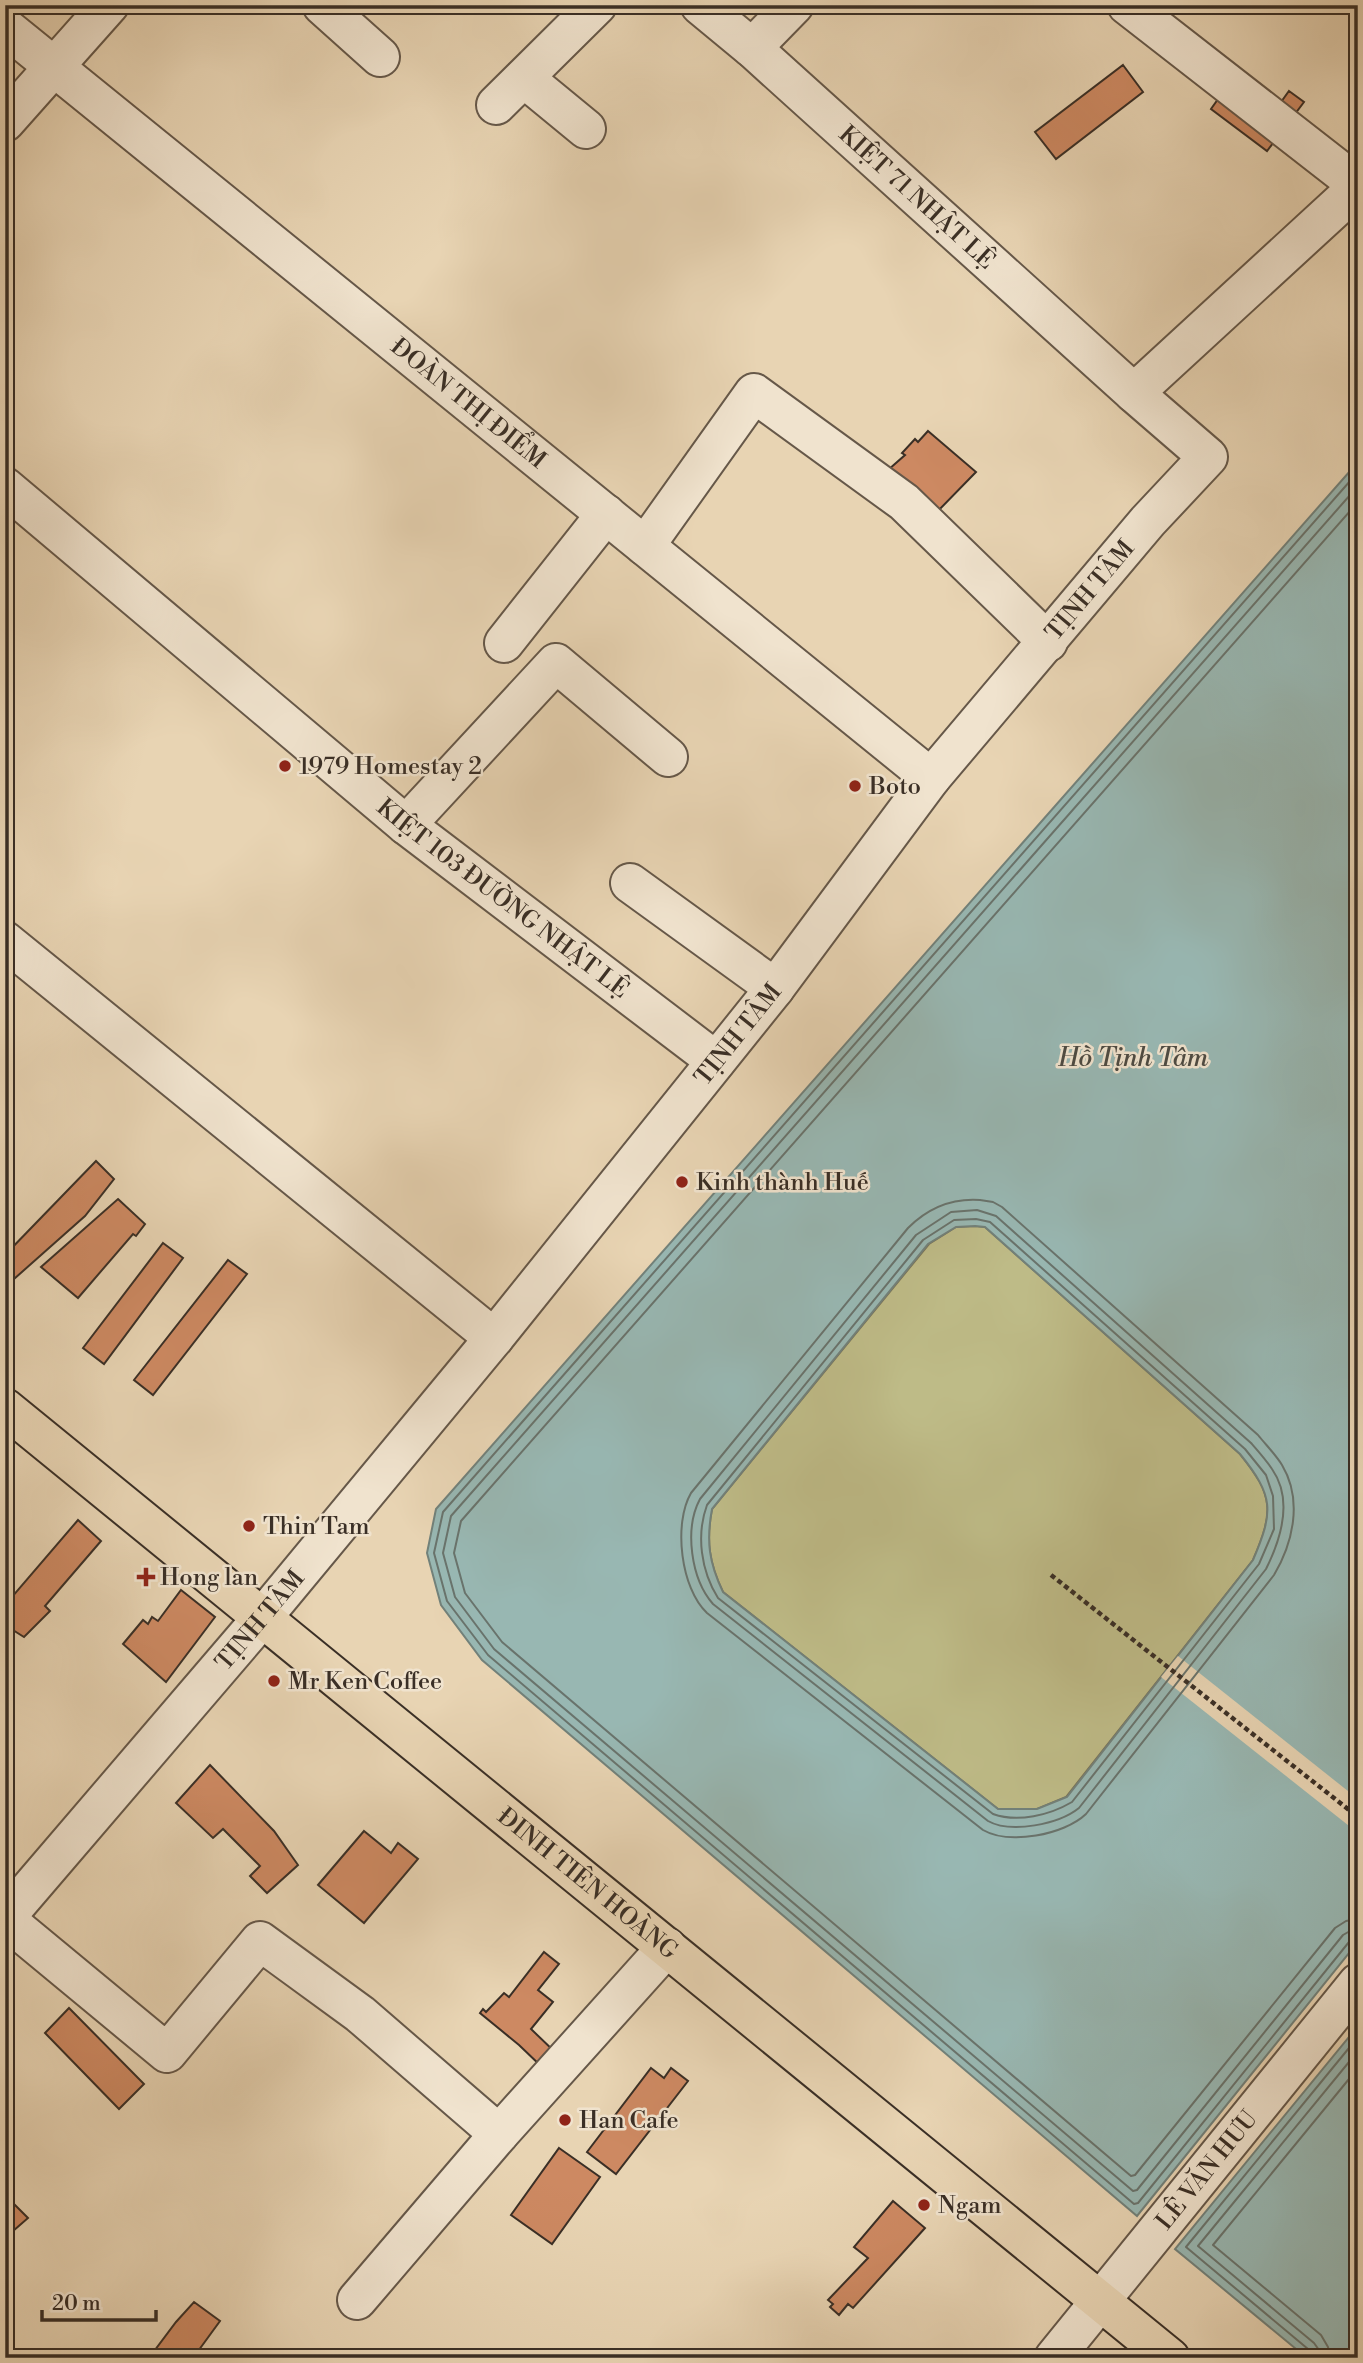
<svg xmlns="http://www.w3.org/2000/svg" width="1363" height="2363" font-family="'Libre Bodoni',serif">
  <style>
    .green { fill: #bebb87; stroke: #7c7556; stroke-width: 2 }
    .water { fill: #98b7b2; stroke: #72817a; stroke-width: 2; fill-rule: evenodd }
    .pier { fill: #e8d4b3 }
    .lines { fill: none; stroke-linecap: round; stroke-linejoin: round }
    .shore { stroke: #69736c; stroke-width: 2 }
    .building { fill: #cd8962; stroke: #3a2f26; stroke-width: 2 }
    .minor-casing { stroke: #665849; stroke-width: 42 }
    .major-casing { stroke: #3a2f26; stroke-width: 42 }
    .path { stroke: #3a2f26; stroke-width: 4.5; stroke-dasharray: 5 3.5; stroke-linecap: butt }
    .minor { stroke: #f0e3ce; stroke-width: 38 }
    .major { stroke: #e8d4b3; stroke-width: 38 }
    .poi-dot { fill: #8f2418; stroke: #f0e3ce; stroke-width: 2.5 }
    .labels { text-anchor: middle; stroke-width: 5; stroke-linejoin: round; paint-order: stroke }
    .street-label { font-size: 24px; fill: #3a2f26; stroke: #f0e3ce }
    .poi-label { font-size: 24px; fill: #3a2f26; stroke: #f0e3ce; text-anchor: start }
    .water-label { font-size: 26px; font-style: italic; fill: #4d4a42; stroke: #f0e3ce }
  </style>
  <rect width="100%" height="100%" fill="#e8d4b3"/>
  <filter id="stains"><feTurbulence type="fractalNoise" baseFrequency=".00286" numOctaves="4"/><feColorMatrix values="0 0 0 0 .2 0 0 0 0 .09 0 0 0 0 .02 0 0 0 .5 -.17"/></filter>
  <radialGradient id="worn" r=".72"><stop offset=".6" stop-color="#630" stop-opacity="0"/><stop offset="1" stop-color="#630" stop-opacity=".3"/></radialGradient>
  <path class="green" d="M975 1226 985 1227 1240 1454C1274 1496 1274 1511 1253 1560L1066 1797 1037 1809H998L723 1592C709 1563 706 1541 712 1509L929 1244 956 1227Z"/>
  <path class="water" d="M1358 462V1942L1137 2216 482 1660 441 1605 427 1553 436 1509ZM975 1226 985 1227 1240 1454C1274 1496 1274 1511 1253 1560L1067 1797 1037 1809H998L723 1592C709 1563 706 1541 712 1509L928 1244 956 1227Z
    M1358 2026V2358H1307L1175 2249Z"/>
  <path class="pier" d="M1178 1656 1358 1799V1833L1161 1677Z"/>
  <g class="lines">
    <path class="shore" d="M1358 472 443 1512 434 1553 447 1601 488 1655 1134 2204 1138 2203 1349 1942 1358 1938
      M1358 486 451 1516 443 1553 455 1597 494 1649 1133 2191 1137 2190 1343 1935 1350 1931 1358 1930
      M1358 502 461 1521 454 1553 465 1593 502 1642 1131 2176 1135 2175 1335 1928 1346 1921 1358 1919
      M980 1200 993 1202 1002 1207 1258 1435C1266 1445 1276 1455 1282 1465 1303 1500 1293 1543 1274 1575L1086 1814C1064 1835 1009 1845 983 1830L707 1613C681 1589 673 1524 691 1493L908 1228C928 1208 952 1198 980 1200Z
      M977 1210 996 1216 1251 1443C1258 1451 1266 1460 1272 1469 1293 1499 1281 1539 1266 1569L1079 1808C1059 1824 1011 1834 988 1821L713 1604C691 1579 684 1529 700 1499L916 1235 951 1212Z
      M976 1219 990 1222 1245 1449 1266 1475 1273 1496 1274 1529 1259 1564 1072 1802C1050 1815 1018 1823 993 1814L718 1598C701 1571 696 1535 707 1505L923 1240 954 1220Z
      M1311 2358 1308 2349 1186 2247 1358 2037
      M1319 2358V2350L1314 2343 1198 2246 1358 2051
      M1330 2358 1328 2347 1321 2335 1213 2245 1358 2068"/>
  </g>
  <path class="building" d="M1123 65 1143 92 1056 159 1035 132Z
    M1289 91 1304 102 1267 151 1211 109 1223 92 1281 102Z
    M928 431 976 472 935 514 888 470 905 455 902 453 915 439 918 442Z
    M96 1161 114 1179 85 1216 5 1287V1255Z
    M118 1199 145 1224 136 1236 133 1234 78 1298 41 1267Z
    M163 1243 183 1258 104 1364 83 1348Z
    M228 1260 247 1274 153 1395 134 1380Z
    M78 1520 101 1541 45 1606 50 1611 24 1637 5 1625V1605Z
    M181 1590 215 1617 166 1682 123 1644 143 1620 148 1624 152 1617 158 1621Z
    M210 1765 274 1831 298 1865 267 1893 250 1876 260 1866 223 1829 213 1838 176 1803Z
    M364 1831 391 1853 398 1843 418 1859 364 1923 318 1885Z
    M544 1952 559 1964 538 1990 553 2002 531 2029 556 2053 542 2067 519 2045 480 2013 483 2009 486 2012 504 1993 509 1997Z
    M69 2008 144 2084 119 2109 45 2033Z
    M651 2068 664 2078 671 2068 688 2081 616 2174 587 2152Z
    M559 2148 600 2177 552 2244 511 2215Z
    M5 2195 28 2218 5 2238Z
    M893 2201 925 2228 853 2308 848 2304 839 2315 830 2307 833 2304 828 2300 868 2258 854 2247Z
    M194 2302 220 2321 193 2358H149L176 2322Z"/>
  <g class="lines">
    <defs>
      <g id="minor">
        <path d="M322 5 380 57"/>
        <path id="s1" d="M700 5 752 48 1134 393"/>
        <path d="M1127 5 1358 185"/>
        <path id="s2" d="M5 27 931 778"/>
        <path d="M752 48 794 5"/>
        <path d="M524 78 586 129"/>
        <path d="M496 105 597 5"/>
        <path d="M5 122 109 5"/>
        <path id="s3" d="M5 487 406 825 716 1061"/>
        <path d="M645 546 754 393 904 502 1048 642"/>
        <path d="M504 643 606 514"/>
        <path d="M406 825 556 663 668 757"/>
        <path d="M630 883 775 988"/>
        <path d="M5 941 494 1338"/>
        <path id="s4" d="M5 1918 262 1618 494 1338 775 988 931 778 1148 521 1208 457 1134 393 1358 187"/>
        <path d="M5 1919 167 2053 260 1941 360 2014 499 2134"/>
        <path d="M357 2300 499 2134 667 1947"/>
        <path id="s5" d="M1054 2358 1358 1983"/>
      </g>
      <g id="major">
        <path id="s6" d="M5 1408 1170 2358"/>
      </g>
    </defs>
    <use href="#minor" class="minor-casing"/>
    <use href="#major" class="major-casing"/>
    <path class="path" d="M1051 1575 1358 1817"/>
    <use href="#minor" class="minor"/>
    <use href="#major" class="major"/>
  </g>
  <g class="poi-dot">
    <circle cx="285" cy="766" r="7"/>
    <circle cx="855" cy="786" r="7"/>
    <circle cx="682" cy="1182" r="7"/>
    <circle cx="249" cy="1526" r="7"/>
    <path d="M142.5 1566.5h7v7h7v7h-7v7h-7v-7h-7v-7h7z"/>
    <circle cx="274" cy="1681" r="7"/>
    <circle cx="565" cy="2120" r="7"/>
    <circle cx="924" cy="2205" r="7"/>
  </g>
  <g class="labels">
    <g class="street-label">
      <text dy="8" stroke="none"><textPath href="#s1" startOffset="290">KIỆT 71 NHẬT LỆ</textPath></text>
      <text dy="8" stroke="none"><textPath href="#s2" startOffset="597">ĐOÀN THỊ ĐIỂM</textPath></text>
      <text dy="8" stroke="none"><textPath href="#s4" startOffset="1715">TỊNH TÂM</textPath></text>
      <text dy="8" stroke="none"><textPath href="#s3" startOffset="646">KIỆT 103 ĐƯỜNG NHẬT LỆ</textPath></text>
      <text dy="8" stroke="none"><textPath href="#s4" startOffset="1148">TỊNH TÂM</textPath></text>
      <text dy="8" stroke="none"><textPath href="#s4" startOffset="392">TỊNH TÂM</textPath></text>
      <text dy="8" stroke="none"><textPath href="#s6" startOffset="752">ĐINH TIÊN HOÀNG</textPath></text>
      <text dy="8" stroke="none"><textPath href="#s5" startOffset="242">LÊ VĂN HƯU</textPath></text>
    </g>
    <g class="poi-label">
      <text x="299" y="774">1979 Homestay 2</text>
      <text x="869" y="794">Boto</text>
      <text x="696" y="1190">Kinh thành Huế</text>
      <text x="263" y="1534">Thin Tam</text>
      <text x="160" y="1585">Hong lan</text>
      <text x="288" y="1689">Mr Ken Coffee</text>
      <text x="579" y="2128">Han Cafe</text>
      <text x="938" y="2213">Ngam</text>
    </g>
    <g class="water-label">
      <text x="1133" y="1066">Hồ Tịnh Tâm</text>
    </g>
  </g>
  <rect width="1363" height="2363" fill="none" stroke="#e8d4b3" stroke-width="28"/>
  <rect x="7" y="7" width="1349" height="2349" fill="none" stroke="#3a2f26" stroke-width="3.5"/>
  <rect x="14" y="14" width="1335" height="2335" fill="none" stroke="#3a2f26" stroke-width="2"/>
  <path d="M42 2310v10h114v-10" fill="none" stroke="#3a2f26" stroke-width="3.5"/>
  <text x="52" y="2310" font-size="21" fill="#3a2f26" stroke="#f0e3ce" stroke-width="5" paint-order="stroke">20 m</text>
  <rect width="100%" height="100%" filter="url(#stains)"/>
  <rect width="100%" height="100%" fill="url(#worn)"/>
</svg>
